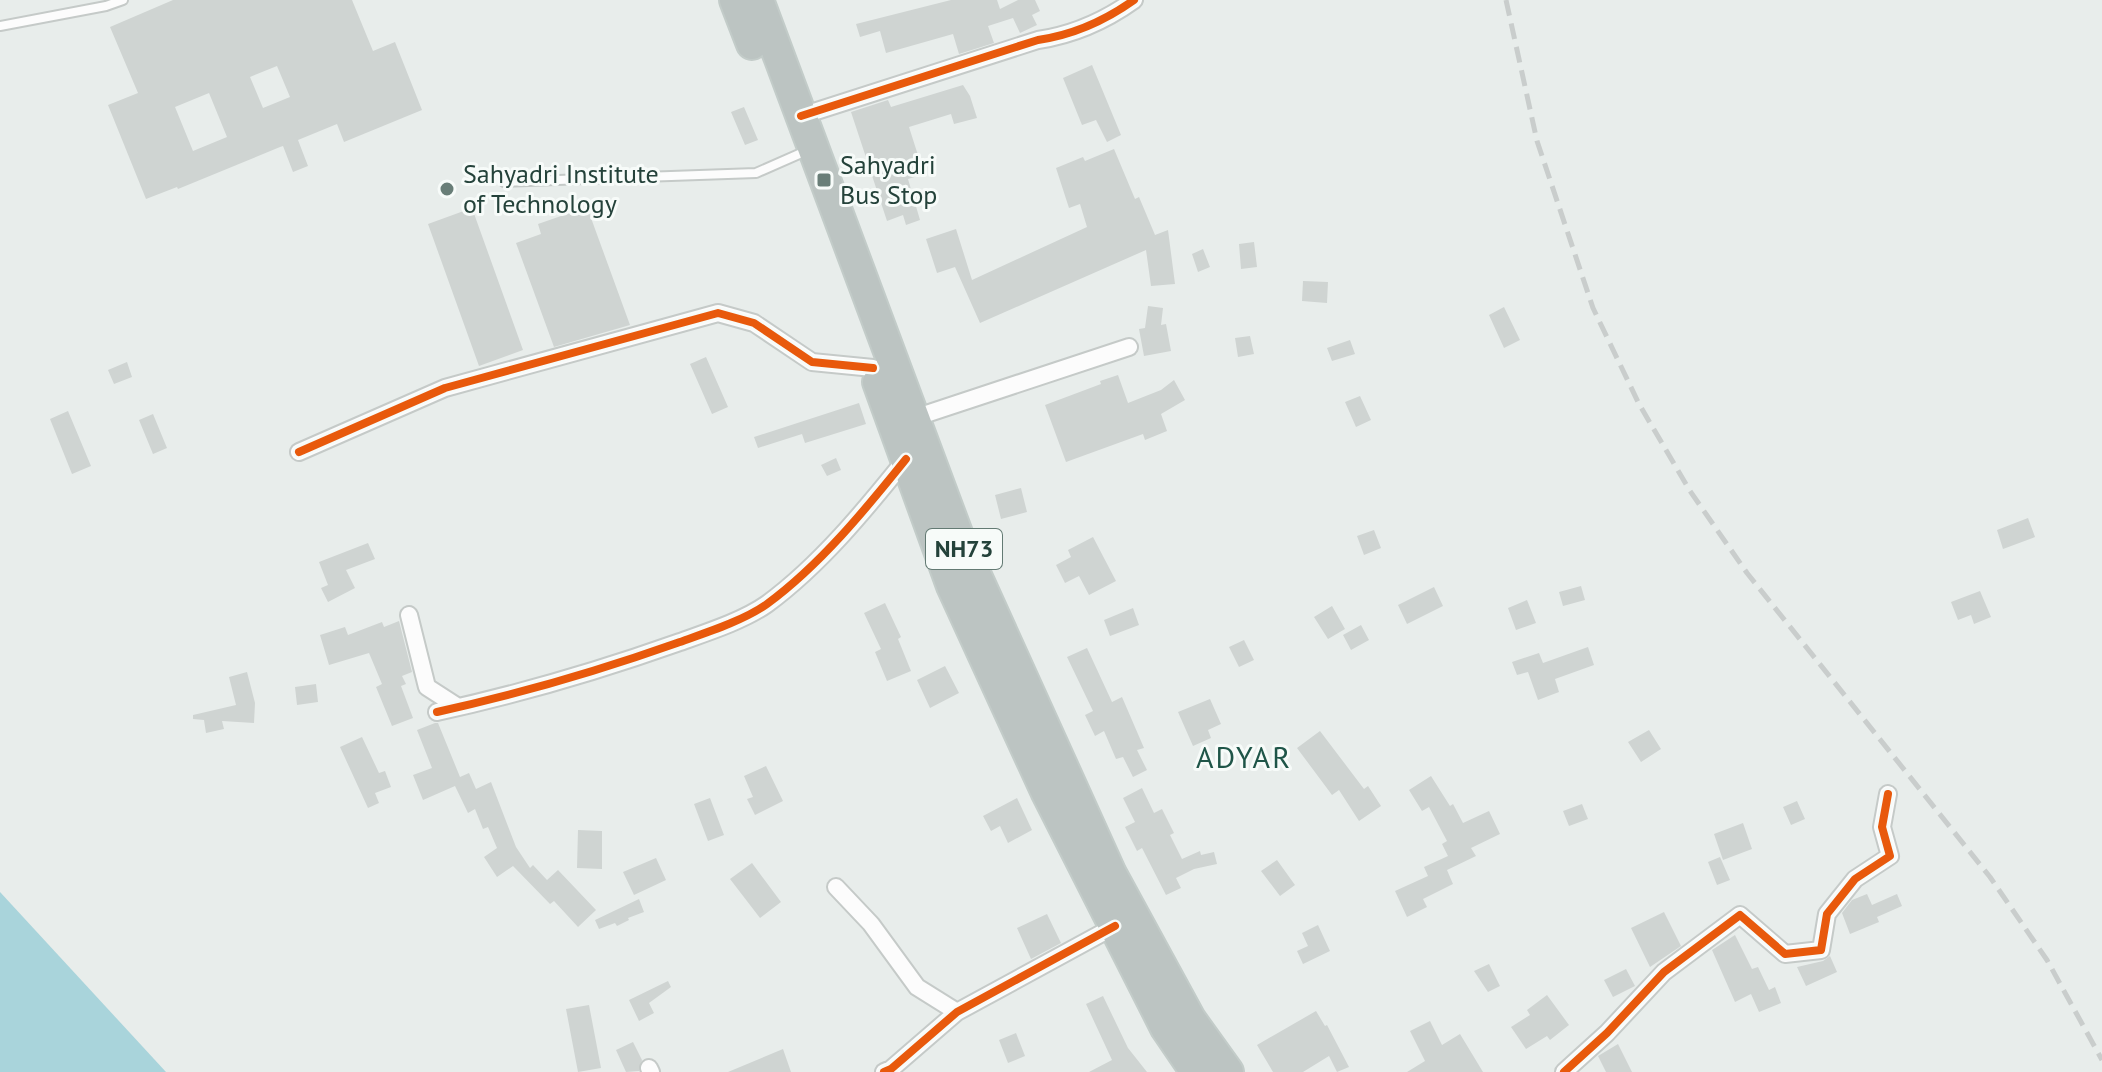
<svg xmlns="http://www.w3.org/2000/svg" width="2102" height="1072" font-family="'PT Sans',sans-serif">
  <style>
    .water { fill: #a9d4db }
    .building { fill: #cfd4d2; fill-rule: evenodd }
    .lines { fill: none; stroke-linecap: round; stroke-linejoin: round }
    .lane-casing { stroke: #c5cac8; stroke-width: 12 }
    .street-casing { stroke: #c5cac8; stroke-width: 20 }
    .highway-casing { stroke: #c3ccc9; stroke-width: 34 }
    .lane { stroke: #fcfcfc; stroke-width: 8 }
    .street { stroke: #fcfcfc; stroke-width: 16 }
    .highway { stroke: #bcc4c2; stroke-width: 30 }
    .rail { stroke: #c9cdcc; stroke-width: 5; stroke-dasharray: 16 8; stroke-linecap: butt }
    .cycleway-casing { stroke: #f7fbf9; stroke-width: 13 }
    .cycleway { stroke: #e8590c; stroke-width: 8 }
    .poi-dot { fill: #697e78; stroke: #f7fbf9; stroke-width: 3 }
    .labels { text-anchor: middle; stroke-width: 6; stroke-linejoin: round; paint-order: stroke }
    .shield { fill: #f7fbf9; stroke: #637a73; stroke-width: 2 }
    .shield-label { font-size: 24px; font-weight: bold; fill: #24423a }
    .poi-label { font-size: 26px; fill: #24423a; stroke: #f7fbf9; text-anchor: start }
    .quarter-label { font-size: 30px; letter-spacing: 2px; fill: #1f5548; stroke: #f7fbf9 }
  </style>
  <rect width="100%" height="100%" fill="#e8edeb"/>
  <path class="water" d="M0 892 166 1072H0Z"/>
  <path class="building" d="M173 0H352L373 51 395 42 422 110 344 142 337 124 298 140 308 166 293 172 283 146 280 147 178 189 177 187 146 199 108 105 138 93 110 27ZM277 66 290 97 263 108 250 77ZM209 93 227 137 193 151 175 107Z
    M951 0H997L1000 9 1018 0H1035L1040 11 1032 15 1037 25 1020 33 1013 18 988 26 994 43 959 54 953 34 886 53 880 31 860 37 856 24Z
    M1092 65 1121 135 1107 142 1096 120 1082 125 1063 78Z
    M963 85 970 96 977 118 954 124 951 114 909 127 924 174 908 179 920 220 906 225 903 215 887 221 851 112 888 100 891 107Z
    M744 107 758 140 745 145 731 112Z
    M1114 149 1135 199 1139 197 1155 235 1168 230 1175 284 1151 286 1146 250 980 323 955 267 937 273 926 239 956 229 972 280 1087 227 1080 204 1069 208 1056 168 1083 157 1085 161Z
    M587 207 630 325 554 347 516 243 541 234 538 224Z
    M472 208 523 350 479 366 428 224Z
    M1254 242 1257 267 1241 269 1239 244Z
    M1203 249 1210 267 1198 272 1192 254Z
    M1303 281 1328 282 1327 303 1302 301Z
    M1148 306 1163 308 1161 325 1166 324 1171 351 1144 356 1139 329 1145 328Z
    M1504 307 1520 340 1504 348 1489 315Z
    M1250 336 1254 354 1238 357 1235 338Z
    M1350 340 1355 354 1332 361 1327 348Z
    M706 357 728 407 712 414 690 364Z
    M127 362 132 377 114 384 108 370Z
    M1118 375 1128 403 1161 390 1174 380 1185 400 1161 414 1167 431 1145 440 1143 434 1066 462 1045 405 1101 384 1100 381Z
    M1360 396 1371 420 1356 427 1345 402Z
    M859 403 866 424 805 443 802 434 758 448 754 437Z
    M68 411 91 466 72 474 50 419Z
    M153 414 167 448 153 454 139 420Z
    M836 458 841 470 827 476 821 465Z
    M1021 488 1027 512 1001 519 995 495Z
    M2028 518 2035 537 2003 549 1997 530Z
    M1374 530 1381 548 1364 555 1357 536Z
    M1093 537 1116 581 1089 595 1079 576 1065 583 1056 565 1071 557 1068 550Z
    M368 543 375 559 346 570 355 588 328 602 321 588 328 585 319 562Z
    M1581 586 1585 600 1563 606 1559 592Z
    M1434 587 1443 606 1407 624 1398 605Z
    M1980 591 1991 617 1974 624 1971 615 1958 620 1951 602Z
    M1527 600 1536 623 1516 630 1508 608Z
    M885 603 901 637 898 639 911 671 887 681 875 652 881 649 864 613Z
    M1332 606 1345 629 1328 639 1314 617Z
    M1133 608 1139 625 1110 636 1104 620Z
    M399 621 412 672 402 676 406 684 401 686 413 718 392 726 376 687 382 684 369 653 329 665 320 635 345 627 348 635 382 622 384 627Z
    M1361 625 1369 640 1351 650 1343 635Z
    M1244 640 1254 660 1239 667 1229 647Z
    M1588 647 1594 665 1555 679 1559 692 1538 700 1528 672 1517 675 1512 662 1539 653 1543 663Z
    M1087 648 1112 702 1122 697 1144 748 1137 750 1147 770 1133 777 1123 757 1116 759 1104 731 1095 736 1085 715 1093 711 1067 657Z
    M945 666 959 693 930 708 917 680Z
    M247 672 255 703 254 723 222 721 224 729 206 733 204 720 193 719V715L236 705 229 677Z
    M316 684 318 702 297 705 295 687Z
    M1210 699 1221 724 1208 730 1211 738 1193 746 1178 712Z
    M435 723H438L460 777 469 773 476 789 491 782 516 847 530 868 533 865 547 880 558 870 596 910 578 927 554 901 550 904 513 866 497 877 484 857 497 848 488 827 483 829 475 809 468 813 455 786 423 800 413 775 432 768 417 730Z
    M1649 730 1661 749 1641 762 1628 742Z
    M1320 731 1364 789 1368 786 1381 806 1359 821 1339 790 1332 795 1297 748Z
    M362 737 379 773 385 771 391 787 375 793 379 803 368 808 340 747Z
    M766 766 783 801 755 815 747 799 753 797 744 776Z
    M1431 776 1450 806 1453 804 1463 823 1489 811 1500 834 1471 848 1476 856 1447 870 1453 884 1423 899 1427 907 1407 917 1395 891 1428 876 1424 867 1448 856 1442 844 1447 841 1429 807 1422 811 1409 790Z
    M1142 788 1154 813 1162 809 1174 833 1170 835 1182 859 1200 851 1201 855 1214 852 1217 864 1194 869 1176 878 1181 888 1166 895 1142 848 1137 851 1125 827 1135 822 1123 798Z
    M710 798 724 835 708 841 694 804Z
    M1017 798 1032 830 1008 843 1000 826 991 831 983 816Z
    M1797 801 1805 819 1791 825 1783 807Z
    M1582 804 1588 819 1569 826 1563 811Z
    M1743 823 1752 849 1723 860 1714 834Z
    M578 830 602 831V869L577 868Z
    M1720 857 1730 880 1717 885 1708 862Z
    M656 858 666 880 634 895 623 872Z
    M1277 860 1295 885 1280 896 1261 871Z
    M752 863 781 902 760 918 730 879Z
    M1867 894 1872 905 1897 894 1902 906 1877 917 1879 922 1850 934 1842 913 1852 900Z
    M639 899 644 912 628 918 629 920 617 926 615 923 599 929 595 920Z
    M1664 912 1681 946 1650 967 1631 928Z
    M1047 914 1061 943 1031 959 1017 928Z
    M1318 925 1330 951 1303 964 1297 951 1308 946 1302 933Z
    M1735 935 1752 969 1758 967 1769 990 1775 987 1781 1003 1759 1012 1751 994 1735 1002 1712 950Z
    M1830 956 1837 972 1806 986 1797 967 1823 961Z
    M1489 964 1500 986 1488 992 1474 971Z
    M1626 969 1635 986 1613 997 1604 980Z
    M668 981 671 987 649 1003 654 1013 639 1021 629 1000Z
    M1547 995 1569 1025 1550 1040 1547 1036 1526 1049 1511 1027 1530 1015 1527 1010Z
    M1103 996 1128 1048 1147 1072H1089L1112 1060 1086 1004Z
    M589 1005 601 1068 578 1072 566 1009Z
    M1316 1011 1325 1026 1327 1025 1349 1067 1337 1072 1329 1056 1303 1072H1273L1257 1045Z
    M1430 1021 1442 1045 1460 1034 1483 1072H1407L1425 1061 1410 1031Z
    M1016 1033 1025 1056 1008 1063 999 1040Z
    M633 1042 642 1060 639 1071 626 1072 616 1050Z
    M1618 1044 1632 1072H1606L1598 1056Z
    M783 1049 791 1072H728Z"/>
  <g class="lines">
    <defs>
      <path id="lane" d="M0 26 106 6 123 0
        M504 182 756 173 806 151"/>
      <path id="street" d="M801 116 1038 40C1072 35 1106 20 1134 0
        M914 418 1129 347
        M299 452 445 388 718 313 754 323 812 362 873 368
        M409 615 427 687 458 707
        M437 712C519 694 598 671 677 643 705 633 743 621 767 604 820 565 865 510 906 459
        M836 887 871 924 917 987 957 1012
        M649 1068 651 1072
        M884 1072 891 1069 957 1012 1115 926
        M1564 1072 1607 1033 1664 972 1740 915 1785 954 1821 950 1827 914 1855 879 1890 856 1882 827 1888 794"/>
      <path id="highway" d="M735 0 752 44
        M758 0 958 536 1111 874 1190 1019 1228 1072
        M878 382 952 586 1046 791 1166 1028 1196 1072"/>
    </defs>
    <use href="#lane" class="lane-casing"/>
    <use href="#street" class="street-casing"/>
    <use href="#highway" class="highway-casing"/>
    <use href="#lane" class="lane"/>
    <use href="#street" class="street"/>
    <use href="#highway" class="highway"/>
    <path class="rail" d="M1506 0 1537 141 1593 308 1639 404 1690 491 1747 573 1990 877 2047 960 2102 1060"/>
    <defs>
      <path id="cycleway" d="M801 116 1038 40C1072 35 1106 20 1134 0
        M299 452 445 388 718 313 754 323 812 362 873 368
        M437 712C519 694 598 671 677 643 705 633 743 621 767 604 820 565 865 510 906 459
        M884 1072 891 1069 957 1012 1115 926
        M1564 1072 1607 1033 1664 972 1740 915 1785 954 1821 950 1827 914 1855 879 1890 856 1882 827 1888 794"/>
    </defs>
    <use href="#cycleway" class="cycleway-casing"/>
    <use href="#cycleway" class="cycleway"/>
  </g>
  <g class="poi-dot">
    <rect x="816" y="172" width="16" height="16" rx="4"/>
    <circle cx="447" cy="189" r="8"/>
  </g>
  <g class="labels">
    <rect class="shield" x="926" y="529" width="76" height="40" rx="6"/>
    <g class="shield-label">
      <text x="964" y="557">NH73</text>
    </g>
    <g class="poi-label">
      <text x="840" y="174">Sahyadri<tspan x="840" dy="30">Bus Stop</tspan></text>
      <text x="463" y="183">Sahyadri Institute<tspan x="463" dy="30">of Technology</tspan></text>
    </g>
    <g class="quarter-label">
      <text x="1244" y="768">ADYAR</text>
    </g>
  </g>
</svg>
